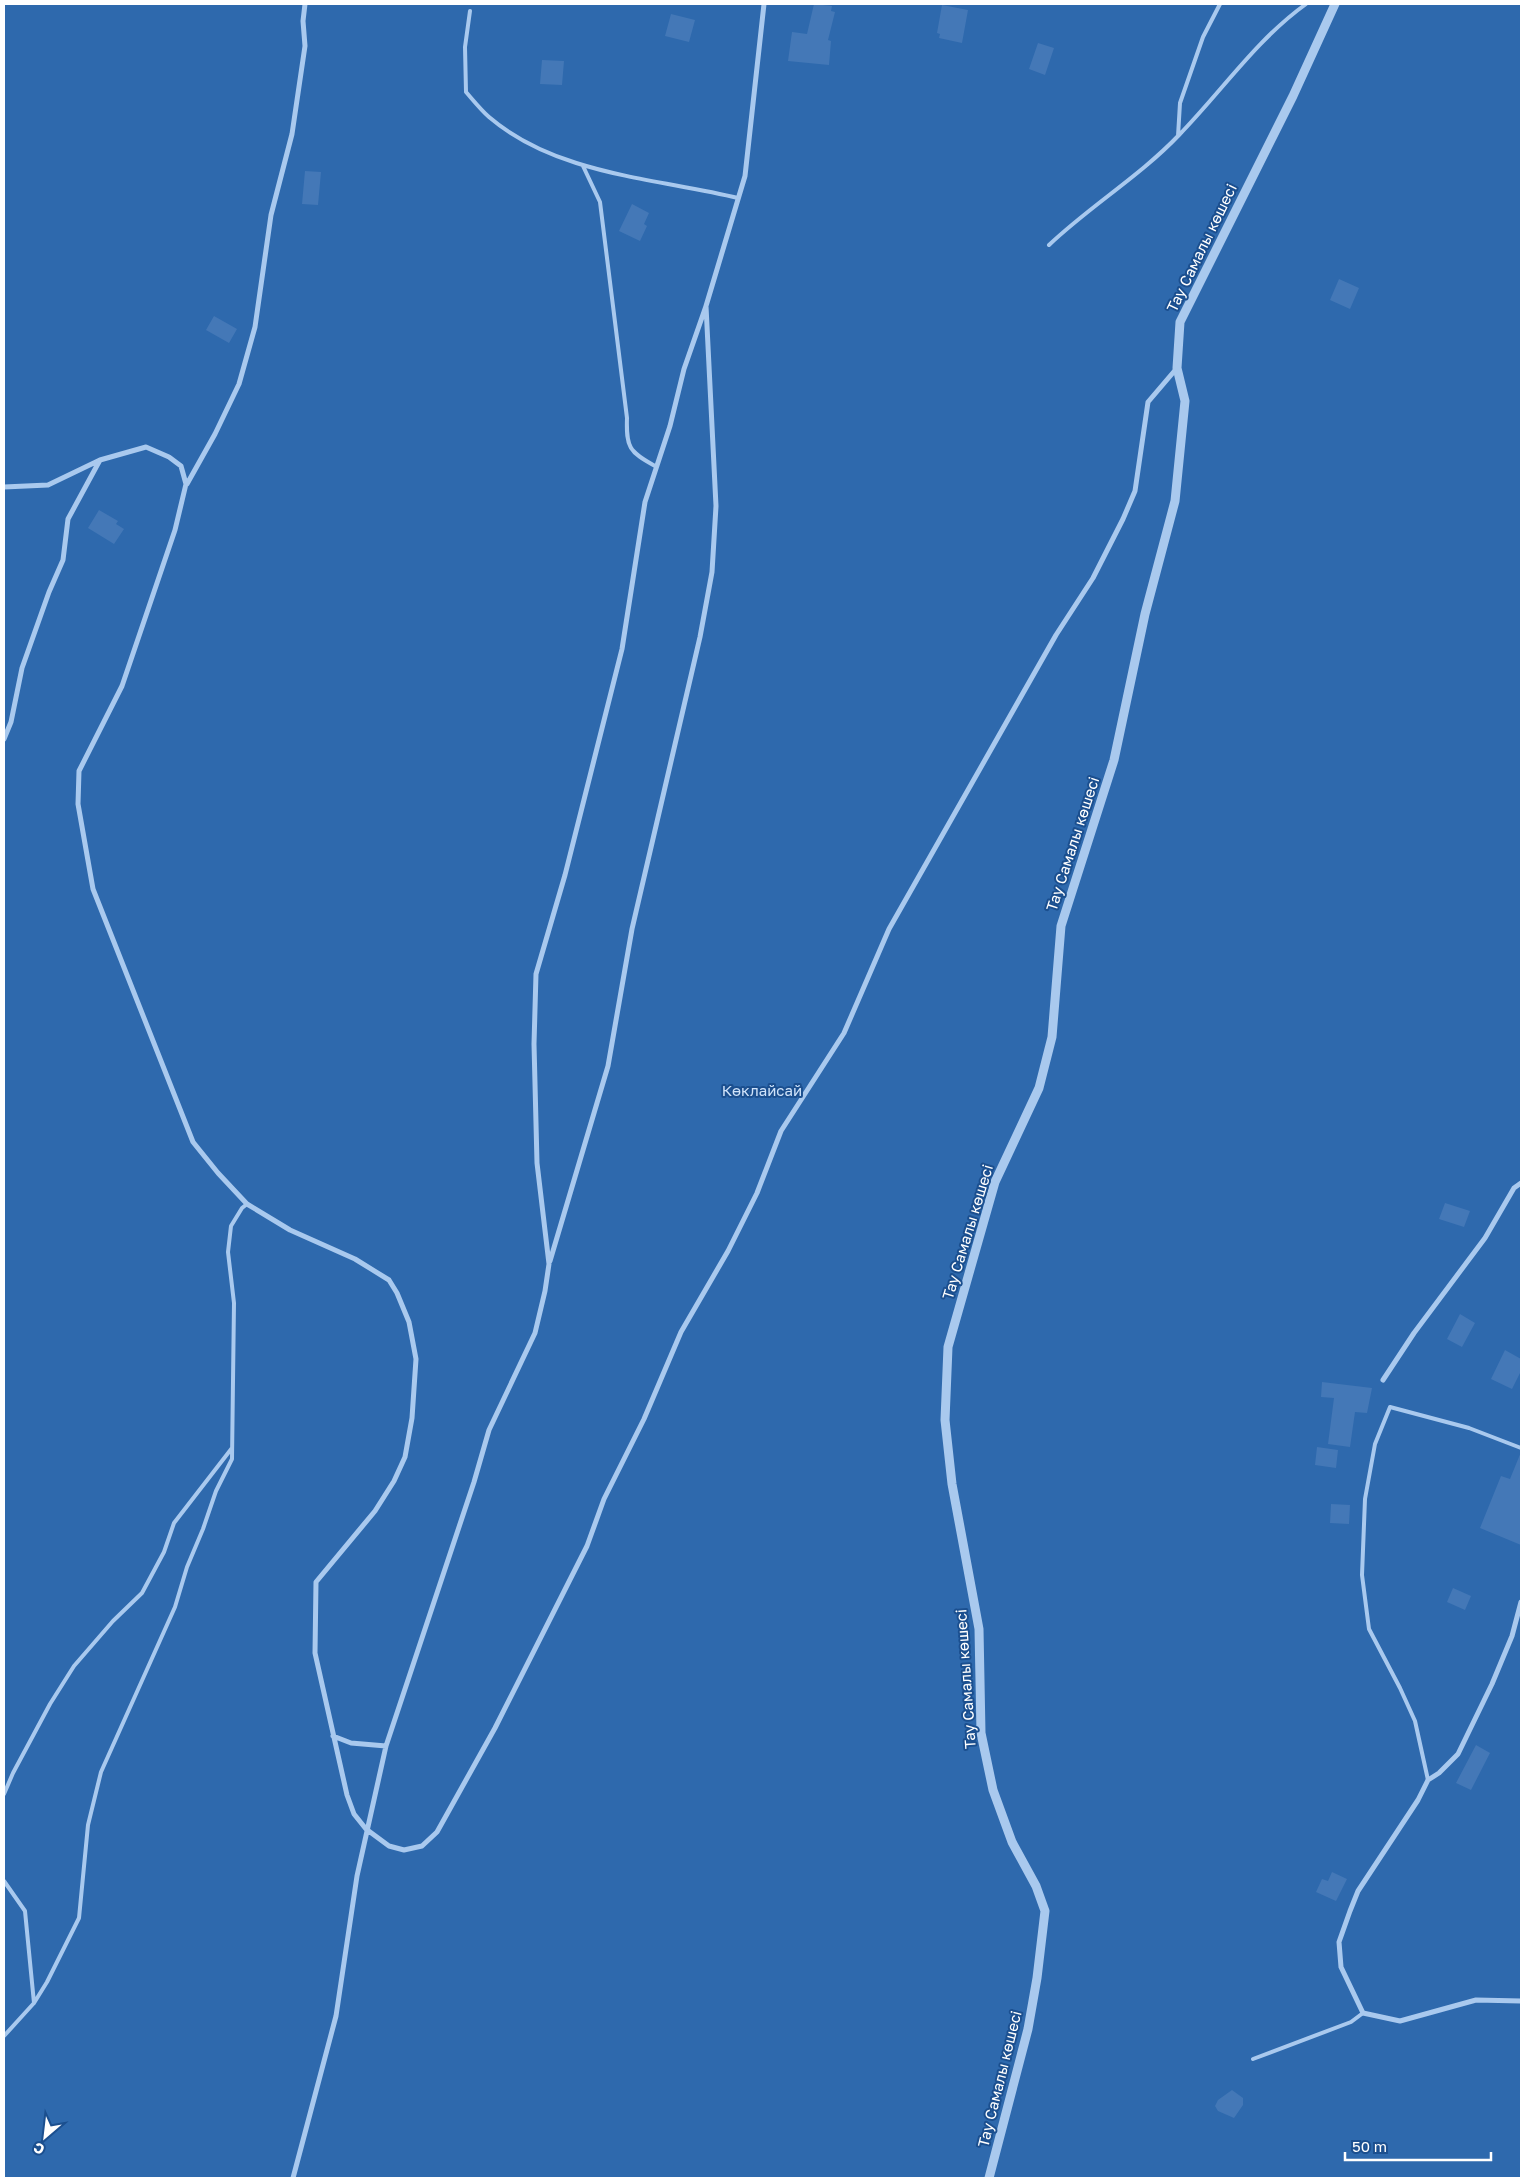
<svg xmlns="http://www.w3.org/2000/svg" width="1525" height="2182" font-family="'Golos Text',sans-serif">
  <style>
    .green { fill: #2e69ad }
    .building { fill: #4478b7 }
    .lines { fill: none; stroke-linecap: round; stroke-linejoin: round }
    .service { stroke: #a9c9ee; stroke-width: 4 }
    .minor { stroke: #a9c9ee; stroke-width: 5 }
    .tertiary { stroke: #a9c9ee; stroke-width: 9 }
    .labels { text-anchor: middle; stroke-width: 4; stroke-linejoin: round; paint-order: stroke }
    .street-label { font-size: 15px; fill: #fff; stroke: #1b4f8f }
    .park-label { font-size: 15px; fill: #cfe3fa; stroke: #1b4f8f }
  </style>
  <rect width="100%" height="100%" fill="#1b4f8f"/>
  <path class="green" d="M4 4H1521V2178H4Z"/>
  <path class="building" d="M814 4 832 6 831 11 835 12 828 40 831 41 829 65 788 61 792 32 807 34Z
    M942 5 968 10 962 43 939 38 940 34 937 33Z
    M671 14 695 20 689 42 665 36Z
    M1038 43 1054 48 1045 75 1029 69Z
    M542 60 564 61 562 85 540 84Z
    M305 171 321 172 318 205 302 204Z
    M632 204 649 213 644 224 647 226 640 241 619 231Z
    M1339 279 1359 288 1350 309 1330 300Z
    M214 316 237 329 229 343 206 330Z
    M99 510 118 521 116 524 124 529 114 544 88 528Z
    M1445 1203 1470 1211 1464 1227 1439 1219Z
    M1460 1314 1475 1323 1462 1347 1447 1339Z
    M1505 1350 1521 1359V1371L1512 1389 1491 1379Z
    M1322 1382 1372 1388 1367 1413 1355 1412 1350 1447 1328 1444 1334 1398 1321 1397Z
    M1317 1447 1338 1450 1336 1468 1315 1465Z
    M1521 1452V1545L1480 1528 1501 1476 1510 1479Z
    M1331 1504 1350 1505 1349 1524 1330 1523Z
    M1453 1588 1471 1596 1465 1610 1447 1602Z
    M1476 1745 1490 1753 1471 1790 1456 1783Z
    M1332 1872 1347 1879 1336 1901 1316 1892 1322 1879 1328 1881Z
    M1232 2090 1243 2098V2105L1234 2118 1218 2111 1215 2106 1218 2100Z"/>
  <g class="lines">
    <path class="service" d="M470 11 465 47 466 92C473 100 481 110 489 117 557 175 655 178 738 198
      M1178 136 1180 103 1203 37 1220 4
      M583 166 600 202 627 418C626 447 629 452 655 466
      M1049 245C1090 206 1140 176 1179 135 1222 91 1256 40 1306 4
      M1428 1780 1415 1721 1400 1688 1369 1629 1362 1575 1365 1499 1375 1444 1390 1407 1469 1428 1521 1448
      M4 1794 13 1773 50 1704 74 1666 113 1621 142 1593 164 1552 174 1523 232 1448
      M4 1881 25 1911 34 2003
      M4 2036 34 2003 47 1982 79 1918 88 1825 101 1772 175 1607 187 1567 203 1529 216 1491 232 1459 234 1303 228 1252 231 1226 242 1208 247 1204
      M1253 2059 1351 2022 1363 2013"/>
    <path class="minor" d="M187 484 215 434 239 384 255 327 271 215 292 134 305 46 303 21 305 4
      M4 487 48 485 100 460 146 447 169 457 181 466 186 484 175 530 122 686 79 771 78 804 93 889 193 1142 218 1173 247 1204 290 1230 355 1259 389 1280 397 1293 409 1322 416 1359 412 1418 405 1457 394 1481 375 1511 316 1582 315 1653 347 1795 354 1814 366 1829 389 1846 404 1850 422 1846 437 1832 495 1728 587 1546 604 1499 644 1419 681 1332 728 1251 757 1193 781 1131 844 1033 889 929 1056 635 1093 578 1123 519 1135 491 1148 402 1177 368
      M4 739 11 722 22 668 49 592 63 560 68 519 100 460
      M550 1261 608 1066 632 929 700 637 712 572 716 506 706 306 745 176 764 4
      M1383 1380 1414 1333 1485 1238 1514 1188 1521 1183
      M1521 1602 1512 1636 1492 1684 1458 1754 1439 1773 1428 1780 1418 1800 1358 1891 1350 1911 1339 1942 1341 1967 1363 2013 1400 2021 1476 2000 1521 2001
      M333 1736 351 1743 386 1746
      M293 2178 336 2016 357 1876 386 1746 474 1482 489 1430 535 1333 545 1291 549 1264 537 1163 534 1044 536 974 565 875 622 649 645 502 670 426 684 369 706 306"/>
    <path class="tertiary" d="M989 2178 1028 2029 1037 1978 1045 1911 1036 1886 1012 1842 993 1790 981 1733 979 1629 952 1484 945 1420 948 1347 995 1182 1039 1088 1052 1037 1061 926 1114 760 1145 614 1175 501 1185 401 1177 368 1180 322 1293 96 1335 4"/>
  </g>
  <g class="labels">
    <g class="street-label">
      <text transform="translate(1202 248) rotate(-64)" y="5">Тау Самалы көшесі</text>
      <text transform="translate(1073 844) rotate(-72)" y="5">Тау Самалы көшесі</text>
      <text transform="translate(968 1232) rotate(-73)" y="5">Тау Самалы көшесі</text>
      <text transform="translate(966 1679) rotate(-94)" y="5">Тау Самалы көшесі</text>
      <text transform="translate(1000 2079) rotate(-76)" y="5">Тау Самалы көшесі</text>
    </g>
    <g class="park-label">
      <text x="762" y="1096">Көклайсай</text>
    </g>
  </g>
  <rect width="1525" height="2182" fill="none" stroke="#ffffff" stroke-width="10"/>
  <g transform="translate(45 2137) rotate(208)" stroke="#1b4f8f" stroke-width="4" paint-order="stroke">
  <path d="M0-4L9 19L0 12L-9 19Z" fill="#ffffff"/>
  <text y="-8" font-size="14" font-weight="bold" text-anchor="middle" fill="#ffffff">С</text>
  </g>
  <path d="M1345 2152v8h146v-8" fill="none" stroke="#ffffff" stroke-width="2.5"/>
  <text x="1352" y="2152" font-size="15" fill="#ffffff" stroke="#1b4f8f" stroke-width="4" paint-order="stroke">50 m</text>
</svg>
